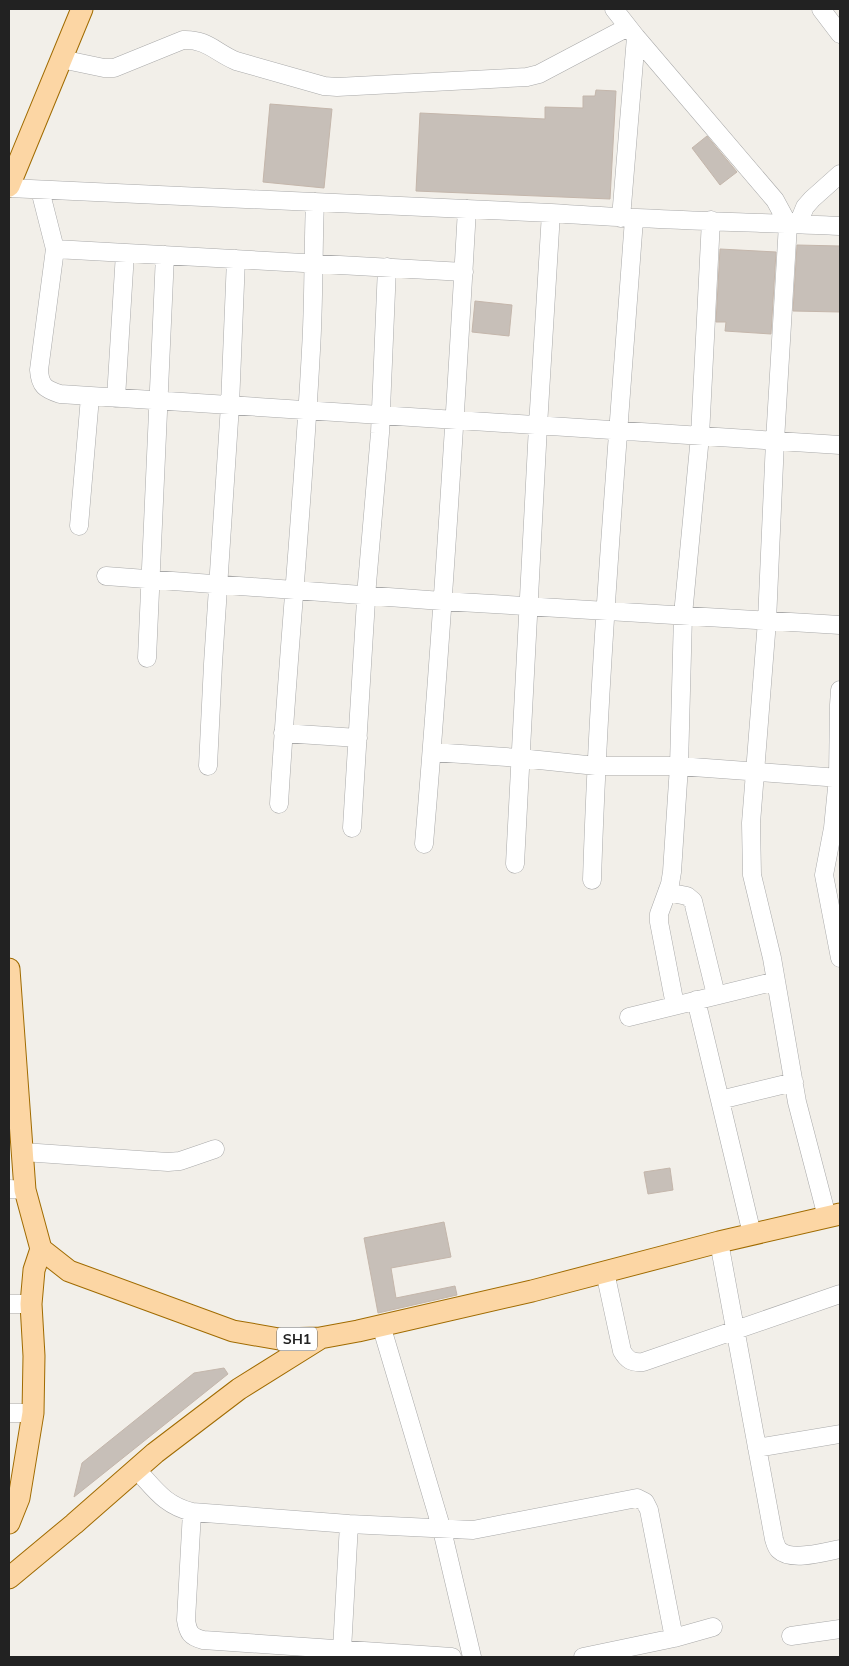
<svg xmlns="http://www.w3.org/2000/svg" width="849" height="1666" font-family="Mulish,sans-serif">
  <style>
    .building { fill: #c7bfb8; stroke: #c4b6ab }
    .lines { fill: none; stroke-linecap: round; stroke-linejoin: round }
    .minor-casing { stroke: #a9a9a9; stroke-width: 19 }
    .major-casing { stroke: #a06b00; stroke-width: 23 }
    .minor { stroke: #fff; stroke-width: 18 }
    .major { stroke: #fcd6a4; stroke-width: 21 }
    .labels { text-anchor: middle; stroke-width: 4.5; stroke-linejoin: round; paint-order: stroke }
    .shield { fill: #fff; stroke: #646464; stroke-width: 1 }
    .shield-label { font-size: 14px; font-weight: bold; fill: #222 }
  </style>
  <rect width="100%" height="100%" fill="#f2efe9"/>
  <path class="building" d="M596 90 616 91 610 199 416 191 420 113 545 119V107L583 108V96H595Z
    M270 104 332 109 324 188 263 182Z
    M707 136 737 172 720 185 692 148Z
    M797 245 840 246V312L793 311Z
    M720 249 776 252 771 334 725 331 726 322H716Z
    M475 301 512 305 509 336 472 332Z
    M670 1168 673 1190 648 1194 644 1172Z
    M444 1222 451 1257 391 1268 396 1298 455 1286 457 1295 378 1313 364 1238Z
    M224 1368 228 1374 74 1497 82 1463 194 1373Z"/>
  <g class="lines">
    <defs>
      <path id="minor" d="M614 9 636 37 775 200 788 224 775 441 767 621 751 823 752 875 772 958 797 1102 827 1217
        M821 9 840 34
        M61 59 104 68H114L183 40C207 39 215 52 236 61L324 86 337 87 527 77 539 74 628 27
        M9 188 551 213C647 220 744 222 840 226
        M40 190 55 249 39 370C40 386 45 389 60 394L840 445
        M621 218 636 37
        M798 224 805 207 812 199 840 174
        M55 249 464 272
        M116 398 125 253
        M79 526 90 397
        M106 576 442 601 840 625
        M147 658 165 255
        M840 690 839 705 838 778 833 828 824 875 840 958
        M283 733 358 738
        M432 752 520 758 596 766H679L840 778
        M208 766 213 664 230 405 236 259
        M279 804C288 653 303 502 311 350 314 301 313 251 315 202
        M352 828 367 584 380 433 387 267
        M424 844C442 633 455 421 467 209
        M515 864 538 426 551 213
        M592 880C599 660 618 439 634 219
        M667 892 687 896 693 901 716 995
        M696 1000 752 1234
        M675 1005 659 922V914L670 884 672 872 679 766 683 615 700 436 711 220
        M629 1017 776 981
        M720 1100 794 1082
        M23 1152 168 1162 180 1161 215 1149
        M9 1189 25 1190
        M719 1242 774 1539C775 1542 776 1547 779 1550 791 1562 825 1552 840 1549
        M605 1272 622 1351C627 1360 632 1363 643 1362L840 1294
        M9 1304H31
        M381 1325 442 1530 472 1657
        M9 1413H33
        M757 1448 840 1434
        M136 1469C155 1489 164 1505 192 1512L349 1524 473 1530 637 1498 645 1502 649 1510 674 1638
        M192 1512 186 1620C188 1633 191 1637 203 1640L452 1657
        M791 1636 840 1629
        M342 1650 349 1524
        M583 1657 674 1638 713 1627"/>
      <path id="major" d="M9 186 82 9
        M9 969 25 1190 41 1249 69 1271 233 1331 279 1339 320 1338 358 1331 532 1291 719 1242 840 1214
        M9 1523 19 1498 33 1413 34 1356 31 1304 34 1270 41 1249
        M9 1578 74 1524 155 1453 239 1389 319 1339"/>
    </defs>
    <use href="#minor" class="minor-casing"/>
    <use href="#major" class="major-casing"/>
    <use href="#minor" class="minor"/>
    <use href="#major" class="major"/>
  </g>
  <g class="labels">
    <rect class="shield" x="277" y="1327.5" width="40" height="23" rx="4"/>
    <g class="shield-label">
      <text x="297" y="1344">SH1</text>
    </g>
  </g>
  <rect width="849" height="1666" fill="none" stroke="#222222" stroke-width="20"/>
</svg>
